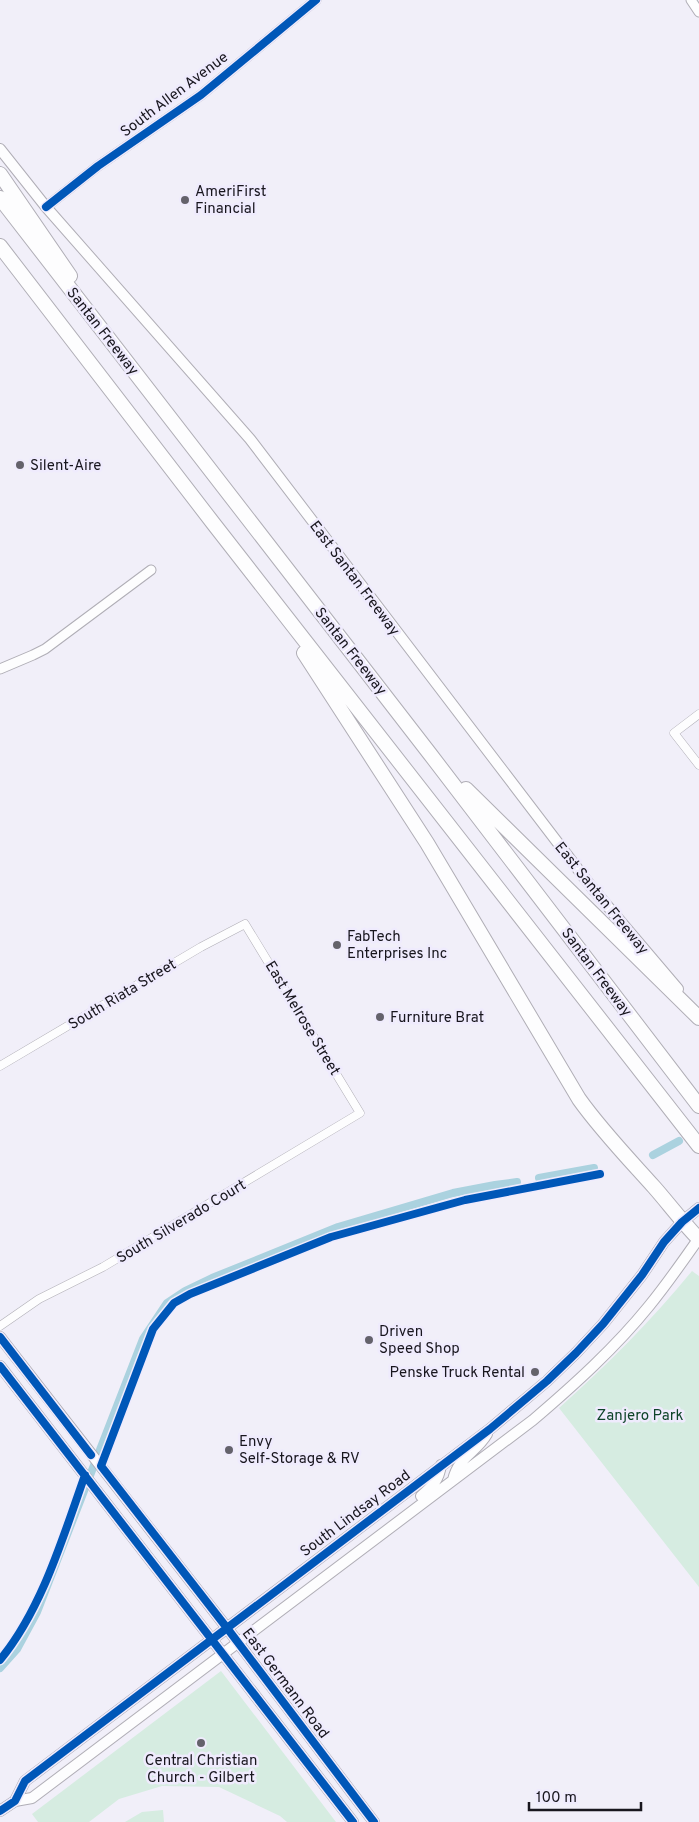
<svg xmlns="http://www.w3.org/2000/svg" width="699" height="1822" font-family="Overpass,sans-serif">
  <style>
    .green { fill: #d6ece1 }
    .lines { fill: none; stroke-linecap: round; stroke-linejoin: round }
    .canal { stroke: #abd2df; stroke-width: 8 }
    .minor-casing { stroke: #b0aeb6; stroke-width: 9 }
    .tertiary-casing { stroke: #b0aeb6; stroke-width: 11 }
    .secondary-casing { stroke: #b0aeb6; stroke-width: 12 }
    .motorway-casing { stroke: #b0aeb6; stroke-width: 16 }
    .minor { stroke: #fdfdfe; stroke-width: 8 }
    .tertiary { stroke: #fdfdfe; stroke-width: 9 }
    .secondary { stroke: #fdfdfe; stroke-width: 10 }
    .motorway { stroke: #fdfdfe; stroke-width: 14 }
    .cycleway-casing { stroke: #efebfd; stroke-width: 11 }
    .cycleway { stroke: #0057b8; stroke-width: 8 }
    .poi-dot { fill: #64626b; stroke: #efebfd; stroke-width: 2 }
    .labels { text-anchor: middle; stroke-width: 5; stroke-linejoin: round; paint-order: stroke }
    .street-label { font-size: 15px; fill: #18161e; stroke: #efebfd }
    .poi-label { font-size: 15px; fill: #18161e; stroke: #efebfd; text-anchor: start }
    .park-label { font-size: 15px; fill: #0e4429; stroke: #efebfd }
  </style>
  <rect width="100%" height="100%" fill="#f1eff9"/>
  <path class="green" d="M692 1271 699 1276V1587L559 1408C607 1365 651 1321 692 1271Z
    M221 1671 336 1822H287L280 1816 219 1787 162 1786 119 1799 89 1822H38L32 1814Z
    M163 1810 164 1822H125L142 1812Z"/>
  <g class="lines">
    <path class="canal" d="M653 1155 679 1141
      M539 1178 594 1168
      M0 1668 17 1649 37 1612 143 1339 167 1303 185 1291 212 1278 338 1227 453 1193 495 1185 517 1182"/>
    <defs>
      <path id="minor" d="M699 714 674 733 699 765
        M0 1066 201 947 245 924 360 1113 103 1267 39 1299 0 1326"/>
      <path id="tertiary" d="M691 0 699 12
        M46 207 98 166 201 95 316 0
        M0 669 33 655 45 649 151 570"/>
      <path id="secondary" d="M0 149 46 207 250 439 593 889 678 989
        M0 1337 227 1628 374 1822
        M0 1366 353 1822
        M453 1480C458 1457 476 1453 487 1434
        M421 1496C432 1487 439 1480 441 1465
        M15 1801 32 1798 533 1420C574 1385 615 1348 649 1306 667 1284 683 1261 699 1238
        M0 1811 15 1801 25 1781 490 1429 547 1381 576 1353 603 1324 642 1275 664 1242 682 1222 699 1208"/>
      <path id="motorway" d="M0 174 70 276
        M0 198 430 754 699 1106
        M0 246 213 523 699 1146
        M304 653 427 843 579 1099C601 1130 628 1158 654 1187 669 1204 683 1223 699 1239
        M466 789 699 1018"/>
    </defs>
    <use href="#minor" class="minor-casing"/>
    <use href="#tertiary" class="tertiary-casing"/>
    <use href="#secondary" class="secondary-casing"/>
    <use href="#motorway" class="motorway-casing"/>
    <use href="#minor" class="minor"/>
    <use href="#tertiary" class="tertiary"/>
    <use href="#secondary" class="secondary"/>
    <use href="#motorway" class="motorway"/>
    <defs>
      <path id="cycleway" d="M46 207 98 166 201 95 316 0
        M0 1337 91 1455
        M0 1366 353 1822
        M0 1660C42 1609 63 1537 85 1475
        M0 1811 15 1801 25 1781 490 1429 547 1381 576 1353 603 1324 642 1275 664 1242 682 1222 699 1208
        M374 1822 227 1628 101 1466 153 1329 174 1303 190 1294 331 1237 465 1200 600 1174"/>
    </defs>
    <use href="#cycleway" class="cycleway-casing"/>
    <use href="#cycleway" class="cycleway"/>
  </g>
  <g class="poi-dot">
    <circle cx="185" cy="200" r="5"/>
    <circle cx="20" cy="465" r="5"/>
    <circle cx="337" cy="945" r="5"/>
    <circle cx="380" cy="1017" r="5"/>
    <circle cx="369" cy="1340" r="5"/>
    <circle cx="535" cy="1372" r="5"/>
    <circle cx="229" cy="1450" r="5"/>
    <circle cx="201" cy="1743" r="5"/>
  </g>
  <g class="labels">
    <g class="street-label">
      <text transform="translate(174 94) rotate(-37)" y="5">South Allen Avenue</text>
      <text transform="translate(103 331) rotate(52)" y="5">Santan Freeway</text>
      <text transform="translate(355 578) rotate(53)" y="5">East Santan Freeway</text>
      <text transform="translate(351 651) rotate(52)" y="5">Santan Freeway</text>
      <text transform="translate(602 898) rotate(51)" y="5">East Santan Freeway</text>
      <text transform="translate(597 972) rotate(53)" y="5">Santan Freeway</text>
      <text transform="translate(122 994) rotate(-31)" y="5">South Riata Street</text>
      <text transform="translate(303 1018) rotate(59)" y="5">East Melrose Street</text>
      <text transform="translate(181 1221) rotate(-31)" y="5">South Silverado Court</text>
      <text transform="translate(355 1513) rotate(-37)" y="5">South Lindsay Road</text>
      <text transform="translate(286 1683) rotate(53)" y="5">East Germann Road</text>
    </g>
    <g class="poi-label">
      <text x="195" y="196">AmeriFirst<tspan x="195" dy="17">Financial</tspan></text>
      <text x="30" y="470">Silent-Aire</text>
      <text x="347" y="941">FabTech<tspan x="347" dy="17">Enterprises Inc</tspan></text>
      <text x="390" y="1022">Furniture Brat</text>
      <text x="379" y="1336">Driven<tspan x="379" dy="17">Speed Shop</tspan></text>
      <text x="525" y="1377" text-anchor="end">Penske Truck Rental</text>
      <text x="239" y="1446">Envy<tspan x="239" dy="17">Self-Storage &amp; RV</tspan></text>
      <text x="201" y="1765" text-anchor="middle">Central Christian<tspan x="201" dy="17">Church - Gilbert</tspan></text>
    </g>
    <g class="park-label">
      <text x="640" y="1420">Zanjero Park</text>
    </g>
  </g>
  <path d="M529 1802v8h112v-8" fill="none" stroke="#18161e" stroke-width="2.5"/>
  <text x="536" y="1802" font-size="15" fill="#18161e" stroke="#efebfd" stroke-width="4" paint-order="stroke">100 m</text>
</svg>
